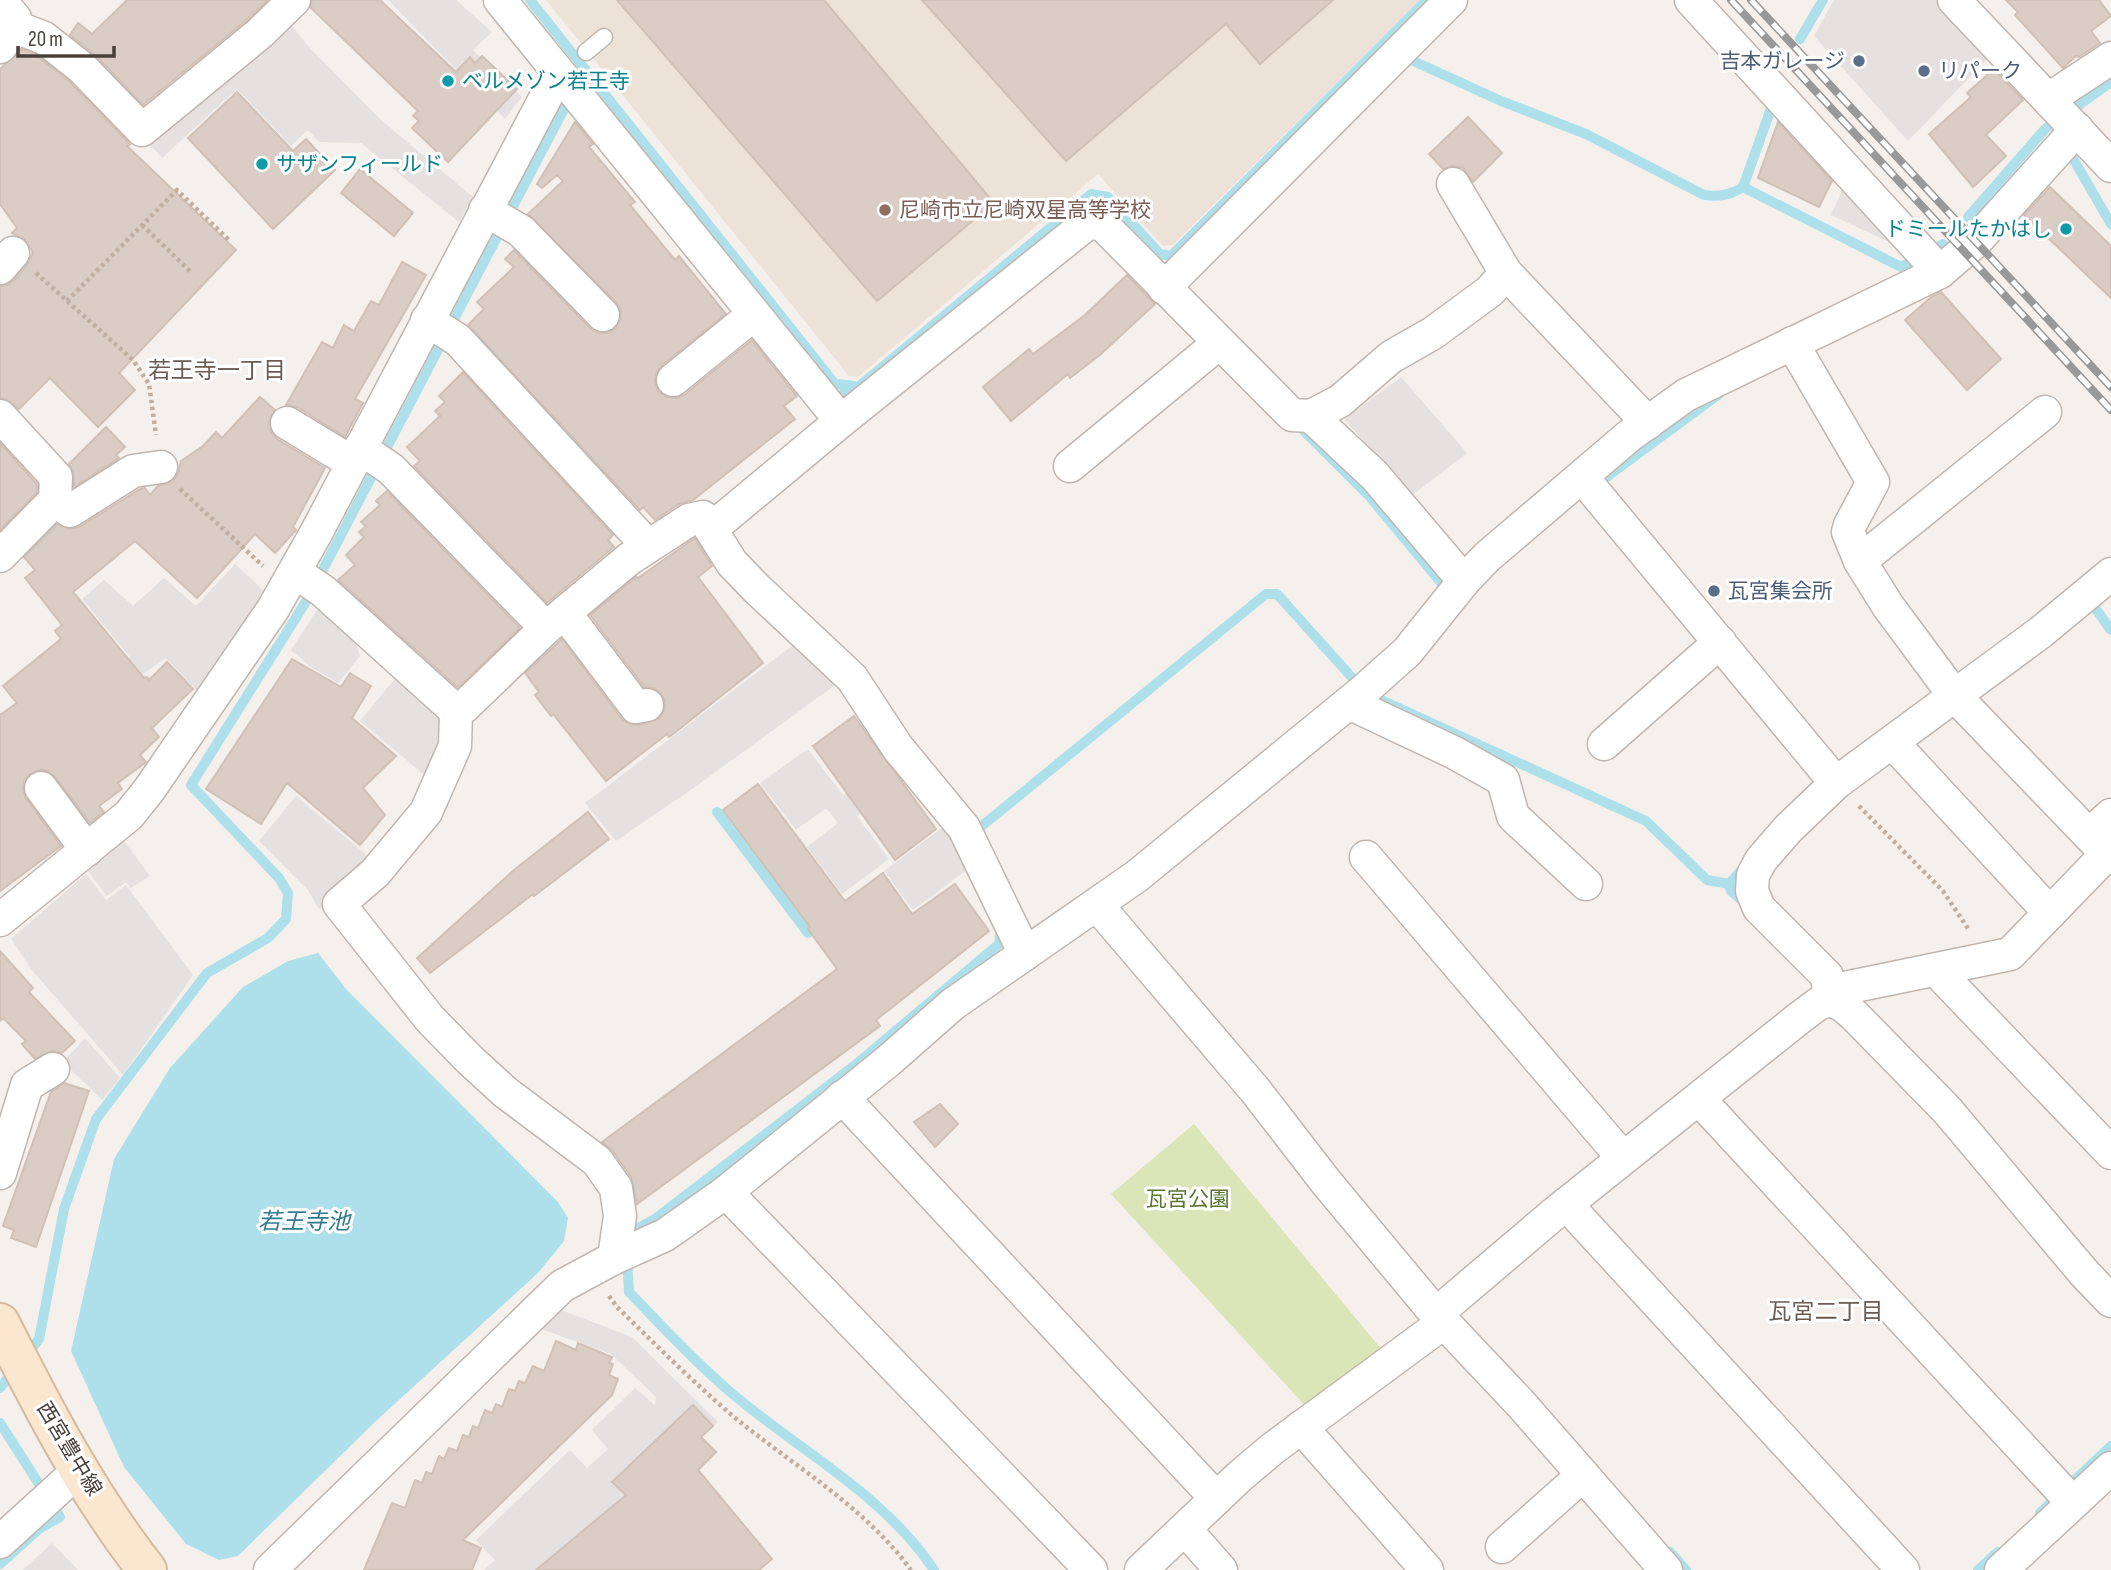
<svg xmlns="http://www.w3.org/2000/svg" width="2111" height="1570" viewBox="0 0 2111 1570" font-family="'Sofia Sans Condensed','Noto Sans JP',sans-serif">
<style>
.education{fill:#ece2d7}
.green{fill:#dbe5b8}
.parking{fill:#e4e1e0}
.water{fill:#aee0ec}
.lines{fill:none;stroke-linecap:round;stroke-linejoin:round}
.stream{stroke:#aee0ec;stroke-width:10}
.building{fill:#d9cdc5;stroke:#d0c0b6;stroke-width:2}
.lane-casing{stroke:#c0b6af;stroke-width:19}
.street-casing{stroke:#c0b6af;stroke-width:35}
.secondary-casing{stroke:#d3bba1;stroke-width:42}
.path{stroke:#c0aea1;stroke-width:4.5;stroke-dasharray:3.5 3.5;stroke-linecap:butt}
.lane{stroke:#fff;stroke-width:16}
.street{stroke:#fff;stroke-width:32}
.secondary{stroke:#fbe7d0;stroke-width:38}
.rail-casing{stroke:#999;stroke-width:8}
.rail{stroke:#fff;stroke-width:5;stroke-dasharray:16;stroke-linecap:butt}
.service-dot{fill:#5c6f8a;stroke:#fff;stroke-width:2.5}
.culture-dot{fill:#0f9aa8;stroke:#fff;stroke-width:2.5}
.education-dot{fill:#8d6e63;stroke:#fff;stroke-width:2.5}
.labels{text-anchor:middle;dominant-baseline:central;stroke-width:6;stroke-linejoin:round;paint-order:stroke}
.service-label{font-size:21px;fill:#4e5e75;stroke:#fff;text-anchor:start}
.culture-label{font-size:21px;fill:#0d838f;stroke:#fff;text-anchor:start}
.education-label{font-size:21px;fill:#785e54;stroke:#fff;text-anchor:start}
.park-label{font-size:21px;fill:#5b7731;stroke:#fff}
.street-label{font-size:21px;fill:#49403a;stroke:#fff}
.neighbourhood-label{font-size:23px;fill:#6b5b52;stroke:#fff}
.water-label{font-size:23px;font-style:italic;fill:#327b8e;stroke:#fff}
</style>
<rect width="100%" height="100%" fill="#f5f0ec"/>
<path class="education" d="M546,0H1420L1173,245L1163,246L1098,174L858,377L849,376Z"/>
<path class="green" d="M1194,1124L1383,1351L1308,1409L1111,1194Z"/>
<g class="parking">
<path d="M388,0H456L492,32L473,50L522,97L505,119Z"/>
<path d="M1834,0H1937L1989,57L1908,141L1814,36Z"/>
<path d="M287,19L307,45L381,120L473,197L459,222L361,143L319,142L308,130L291,146L237,89L162,158L144,138Z"/>
<path d="M1846,182L1908,251L1831,215Z"/>
<path d="M1401,377L1467,453L1411,496L1344,419Z"/>
<path d="M235,564L265,592L197,691L166,658L95,707L85,694L130,657L82,599L104,580L133,606L164,578L196,606Z"/>
<path d="M321,604L352,630L360,656L338,683L311,667L291,650Z"/>
<path d="M797,642L838,683L695,787L616,841L585,803Z"/>
<path d="M398,675L447,716L434,783L360,721Z"/>
<path d="M808,749L843,795L892,758L908,779L857,816L889,859L842,894L807,847L838,823L826,808L796,830L760,783Z"/>
<path d="M296,796L375,862L344,891L319,909L308,890L259,841Z"/>
<path d="M942,828L957,848L968,869L913,910L884,871Z"/>
<path d="M124,841L150,876L131,888L126,882L107,896L88,871Z"/>
<path d="M86,874L106,900L126,885L193,975L123,1075L32,970L11,939Z"/>
<path d="M85,1038L120,1078L102,1100L63,1062Z"/>
<path d="M561,1310L632,1337L718,1422L632,1505L623,1495L615,1503L634,1525L580,1570H484L495,1560L476,1540L570,1450L587,1468L608,1449L592,1430L635,1388L655,1405L656,1397L611,1354L541,1329Z"/>
<path d="M52,1543L78,1570H23Z"/>
</g>
<path class="water" d="M318,953L346,989L558,1202L568,1218L564,1241L538,1273L376,1421L238,1556L219,1560L186,1544L124,1467L71,1351L114,1159L170,1068L243,987L288,961Z"/>
<g class="lines">
<g class="stream">
<path d="M530,0L835,384L847,385"/>
<path d="M1800,39L1823,0"/>
<path d="M1404,55L1409,59L1501,101L1586,134L1704,195C1720,197 1730,195 1743,187L1901,267L1943,244"/>
<path d="M2072,157L2111,224"/>
<path d="M1743,187L1773,103"/>
<path d="M1968,217L2045,129L2111,82"/>
<path d="M838,408L847,385L858,387L1091,194L1108,197L1160,254L1171,256L1427,0"/>
<path d="M1303,425L1304,431L1370,497L1449,592"/>
<path d="M1593,487L1719,394"/>
<path d="M2088,598L2111,630"/>
<path d="M717,812L808,933"/>
<path d="M972,834L1266,594H1277L1356,682L1377,698L1646,821L1707,880L1729,884"/>
<path d="M1745,866L1729,884L1731,891L1746,904"/>
<path d="M625,1237V1235L655,1219L854,1066L999,944L1001,929L999,926"/>
<path d="M627,1259L629,1292C661,1325 693,1360 728,1390C796,1449 883,1493 934,1570"/>
<path d="M26,1356L39,1339L64,1209L96,1119L207,973L268,938L286,919L288,893L279,878L191,785L307,600L585,69"/>
<path d="M0,1388L14,1370"/>
<path d="M0,1423L60,1517L39,1529L0,1564"/>
<path d="M2040,1513L2111,1446"/>
<path d="M1670,1552L1686,1570"/>
<path d="M1978,1570L1998,1552"/>
</g>
</g>
<g class="building">
<path d="M127,0H268L248,19L143,105L95,55L70,35L78,23L92,34Z"/>
<path d="M312,0H380L456,72L470,57L475,63L482,56L517,89L448,162L412,128L419,121L413,116L418,111L310,7Z"/>
<path d="M617,0H824L994,203L877,301Z"/>
<path d="M922,0H1333L1260,64L1226,24L1066,161Z"/>
<path d="M2006,0H2099L2111,16L2091,31L2100,43L2079,57L2076,56L2063,68L2015,15L2018,12Z"/>
<path d="M22,49L35,54L70,82L130,144L127,146L236,250L119,373L135,390L98,427L50,378L19,409L6,399L0,398V286L7,285L14,280L27,265L33,252L25,240L12,233L17,228L0,204V69Z"/>
<path d="M1994,69L2023,100L1986,135L2006,156L1973,187L1929,134L1971,97L1967,93Z"/>
<path d="M237,92L293,151L306,139L335,170L273,229L188,138Z"/>
<path d="M1468,117L1502,153L1473,182L1463,168L1452,166L1443,169L1429,154Z"/>
<path d="M575,122L593,144L589,147L635,202L630,205L675,260L679,256L726,314L661,366L656,374L655,382L658,391L667,397L677,398L684,395L752,340L797,396L784,406L795,419L693,500L679,504L655,520L643,507L640,510L468,325L484,309L477,302L514,267L505,259L514,250L590,328L599,333H608L616,328L620,321L621,311L616,302L528,214L563,181L557,175L542,188L537,184Z"/>
<path d="M1778,122L1832,181L1819,207L1758,178Z"/>
<path d="M360,169L413,213L394,236L341,193Z"/>
<path d="M2050,187L2111,246V298L2024,215Z"/>
<path d="M402,262L426,275L355,399L363,403L345,437L297,407L286,405L322,342L333,348L344,325L354,331L371,301L379,305Z"/>
<path d="M1127,275L1155,304L1101,354L1070,378L1068,374L1011,421L983,387L1029,349L1033,354L1085,315Z"/>
<path d="M1941,292L2001,359L1967,390L1905,320L1931,297Z"/>
<path d="M463,372L613,535L608,540L614,547L547,603L414,466L420,461L407,447L440,416L435,411L445,402L439,396Z"/>
<path d="M260,397L275,410L269,422L271,432L277,439L325,468L293,527L296,530L275,553L255,534L197,598L135,541L73,592L144,678L147,677L149,680L167,662L193,689L152,728L159,737L140,755L146,762L118,783L122,789L99,806L104,812L90,823L55,777L48,771L40,770L30,774L24,781L23,789L26,798L61,846L0,891V715L17,703L3,686L61,639L55,631L62,625L25,578L35,570L24,557L57,524L69,529L79,527L140,489L145,488L150,495L158,486L172,482L178,474L181,461L203,446L216,432L222,438Z"/>
<path d="M106,427L125,447L116,455L119,458L74,487L73,471L69,464Z"/>
<path d="M0,443L37,484V492L0,530Z"/>
<path d="M387,491L520,628L458,688L338,580L355,565L346,555L364,537L359,532L366,526L361,522L380,505L376,501Z"/>
<path d="M695,538L712,566L698,577L763,663L669,737L667,734L606,781L553,714L551,716L535,695L539,692L525,673L562,639L622,719L630,724L639,725L658,719L664,711L665,701L661,694L654,688L644,687L590,615L636,577L638,578Z"/>
<path d="M292,659L341,687L350,673L371,686L352,718L396,756L363,788L385,815L360,845L287,783L261,824L206,789Z"/>
<path d="M854,716L936,829L895,860L813,746Z"/>
<path d="M758,784L845,901L883,873L912,914L955,884L989,931L876,1020L880,1026L637,1204L631,1177L612,1150L602,1142L837,969L808,929L810,927L723,810Z"/>
<path d="M588,812L609,839L534,896L533,894L430,973L417,958L514,870Z"/>
<path d="M0,951L33,988L29,992L75,1041L62,1053L52,1051L35,1059L22,1044L26,1041L3,1018L0,1021Z"/>
<path d="M64,1083L89,1091L36,1247L11,1238L14,1230L3,1226L51,1092Z"/>
<path d="M940,1104L958,1124L935,1147L914,1122Z"/>
<path d="M556,1341L576,1350L578,1343L612,1357L609,1363L613,1364L609,1375L618,1379L612,1395L463,1540L481,1548L472,1570H364L392,1503L405,1508L415,1480L422,1483L426,1472L432,1474L439,1456L444,1459L449,1448L457,1451L463,1435L469,1437L473,1426L478,1428L485,1410L492,1413L496,1404L502,1407L509,1389L515,1391L519,1381L525,1383L533,1366L544,1371Z"/>
<path d="M693,1405L713,1426L701,1437L716,1452L698,1470L772,1559L759,1570H536L626,1495L612,1482Z"/>
</g>
<g class="lines">
<g class="lane-casing">
<path id="lane" d="M586,52L604,37"/>
</g>
<g class="street-casing">
<g id="street">
<path d="M500,0L841,421"/>
<path d="M1691,0L1940,272"/>
<path d="M1954,0L2111,166"/>
<path d="M0,1L15,18L16,27L0,47"/>
<path d="M16,27L44,38L82,68L142,130L260,33L294,0"/>
<path d="M2049,99L2111,58"/>
<path d="M1453,184L1506,273L1648,423"/>
<path d="M485,210L521,231L603,315"/>
<path d="M0,268L13,253"/>
<path d="M1164,288L1451,0"/>
<path d="M427,320L458,340L648,546"/>
<path d="M1792,343L1873,482L1850,525L1848,532L1860,561L1888,606L1954,695L2111,858"/>
<path d="M673,380L753,315"/>
<path d="M0,416L56,477L55,500L0,556"/>
<path d="M1311,416L1375,476L1464,581"/>
<path d="M287,423L353,463"/>
<path d="M360,448L391,469L546,628"/>
<path d="M1070,466L1219,343"/>
<path d="M1582,477L1836,783"/>
<path d="M55,500L70,511L133,471L161,467"/>
<path d="M711,529L841,421L1089,222L1103,225L1292,415L1311,416L1340,401L1391,357L1433,333L1490,291L1506,273"/>
<path d="M1860,561L2045,412"/>
<path d="M295,572L323,591L456,711L464,707L546,628L629,559L689,520L703,517L732,563L757,589L852,678L898,748L964,828L1025,954"/>
<path d="M565,613L636,707L647,705"/>
<path d="M1349,703L1455,753L1503,780L1513,816L1586,884"/>
<path d="M456,711L455,746L426,812L375,873L339,904L430,1019L470,1060L505,1092L597,1161L616,1188L620,1216L614,1258"/>
<path d="M1893,743L2050,913"/>
<path d="M1604,744L1720,642"/>
<path d="M41,788L87,850"/>
<path d="M2089,835L2111,815"/>
<path d="M1366,857L1623,1158"/>
<path d="M1097,905L1255,1090L1326,1182L1436,1314L1521,1404L1666,1570"/>
<path d="M0,920L129,815L149,790L273,609L315,535L558,74"/>
<path d="M1936,970L2111,1153"/>
<path d="M1830,1000L1827,976L1759,908L1752,891L1753,875L1761,860L1788,829L1836,783L2041,632L2111,574"/>
<path d="M1830,1000L1840,989L2010,954L2107,854"/>
<path d="M842,1097L1216,1498"/>
<path d="M1699,1099L2073,1503"/>
<path d="M0,1173L27,1085L53,1069"/>
<path d="M726,1192L1091,1570"/>
<path d="M1566,1204L1903,1570"/>
<path d="M1436,1314L1555,1213L1798,1019L1818,1004L1830,1000L1842,1005L1854,1015L1947,1110L2085,1274L2111,1301"/>
<path d="M1301,1427L1427,1570"/>
<path d="M1185,1529L1221,1570"/>
<path d="M0,1542L79,1470"/>
<path d="M1502,1547L1583,1475"/>
<path d="M270,1570L562,1286L614,1258L665,1235L726,1192L887,1062L953,1004L1137,876L1362,692L1407,652L1464,581L1487,557L1629,436L1686,395L1940,272L1976,241L2077,129"/>
<path d="M1141,1570L1239,1477L1272,1449L1443,1323"/>
<path d="M2001,1570L2111,1468"/>
</g>
</g>
<g class="secondary-casing">
<path id="secondary" d="M0,1323C43,1408 88,1495 147,1570"/>
</g>
<g class="path">
<path d="M142,225L192,273"/>
<path d="M36,273L133,360L149,384L156,435"/>
<path d="M67,301L177,190L229,240"/>
<path d="M180,489L263,566"/>
<path d="M1859,806L1943,891L1969,930"/>
<path d="M609,1296L617,1307C655,1344 693,1382 734,1417C795,1467 864,1506 911,1570"/>
</g>
<use href="#lane" class="lane"/>
<use href="#street" class="street"/>
<use href="#secondary" class="secondary"/>
<g class="rail-casing">
<g id="rail">
<path d="M1731,0L2111,410"/>
<path d="M1751,0L2111,387"/>
</g>
</g>
<use href="#rail" class="rail"/>
</g>
<g class="service-dot">
<circle cx="1859" cy="61" r="7"/>
<circle cx="1924" cy="71" r="7"/>
<circle cx="1714" cy="591" r="7"/>
</g>
<g class="culture-dot">
<circle cx="448" cy="81" r="7"/>
<circle cx="262" cy="164" r="7"/>
<circle cx="2066" cy="229" r="7"/>
</g>
<circle class="education-dot" cx="885" cy="210" r="7"/>
<g class="labels">
<g class="service-label">
<text x="1845" y="61" text-anchor="end">吉本ガレージ</text>
<text x="1938" y="71">リパーク</text>
<text x="1728" y="591">瓦宮集会所</text>
</g>
<g class="culture-label">
<text x="462" y="81">ベルメゾン若王寺</text>
<text x="276" y="164">サザンフィールド</text>
<text x="2052" y="229" text-anchor="end">ドミールたかはし</text>
</g>
<g class="education-label">
<text x="899" y="210">尼崎市立尼崎双星高等学校</text>
</g>
<g class="park-label">
<text x="1188" y="1199">瓦宮公園</text>
</g>
<g class="street-label">
<text transform="translate(69 1449) rotate(59)">西宮豊中線</text>
</g>
<g class="neighbourhood-label">
<text x="217" y="371">若王寺一丁目</text>
<text x="1826" y="1312">瓦宮二丁目</text>
</g>
<g class="water-label">
<text x="304" y="1222">若王寺池</text>
</g>
</g>
<path d="M18 46v10h96v-10" fill="none" stroke="#49403a" stroke-width="3.5"/>
<text x="28" y="46" font-size="21" fill="#49403a" stroke="#ffffff" stroke-width="5" paint-order="stroke">20 m</text>
</svg>
